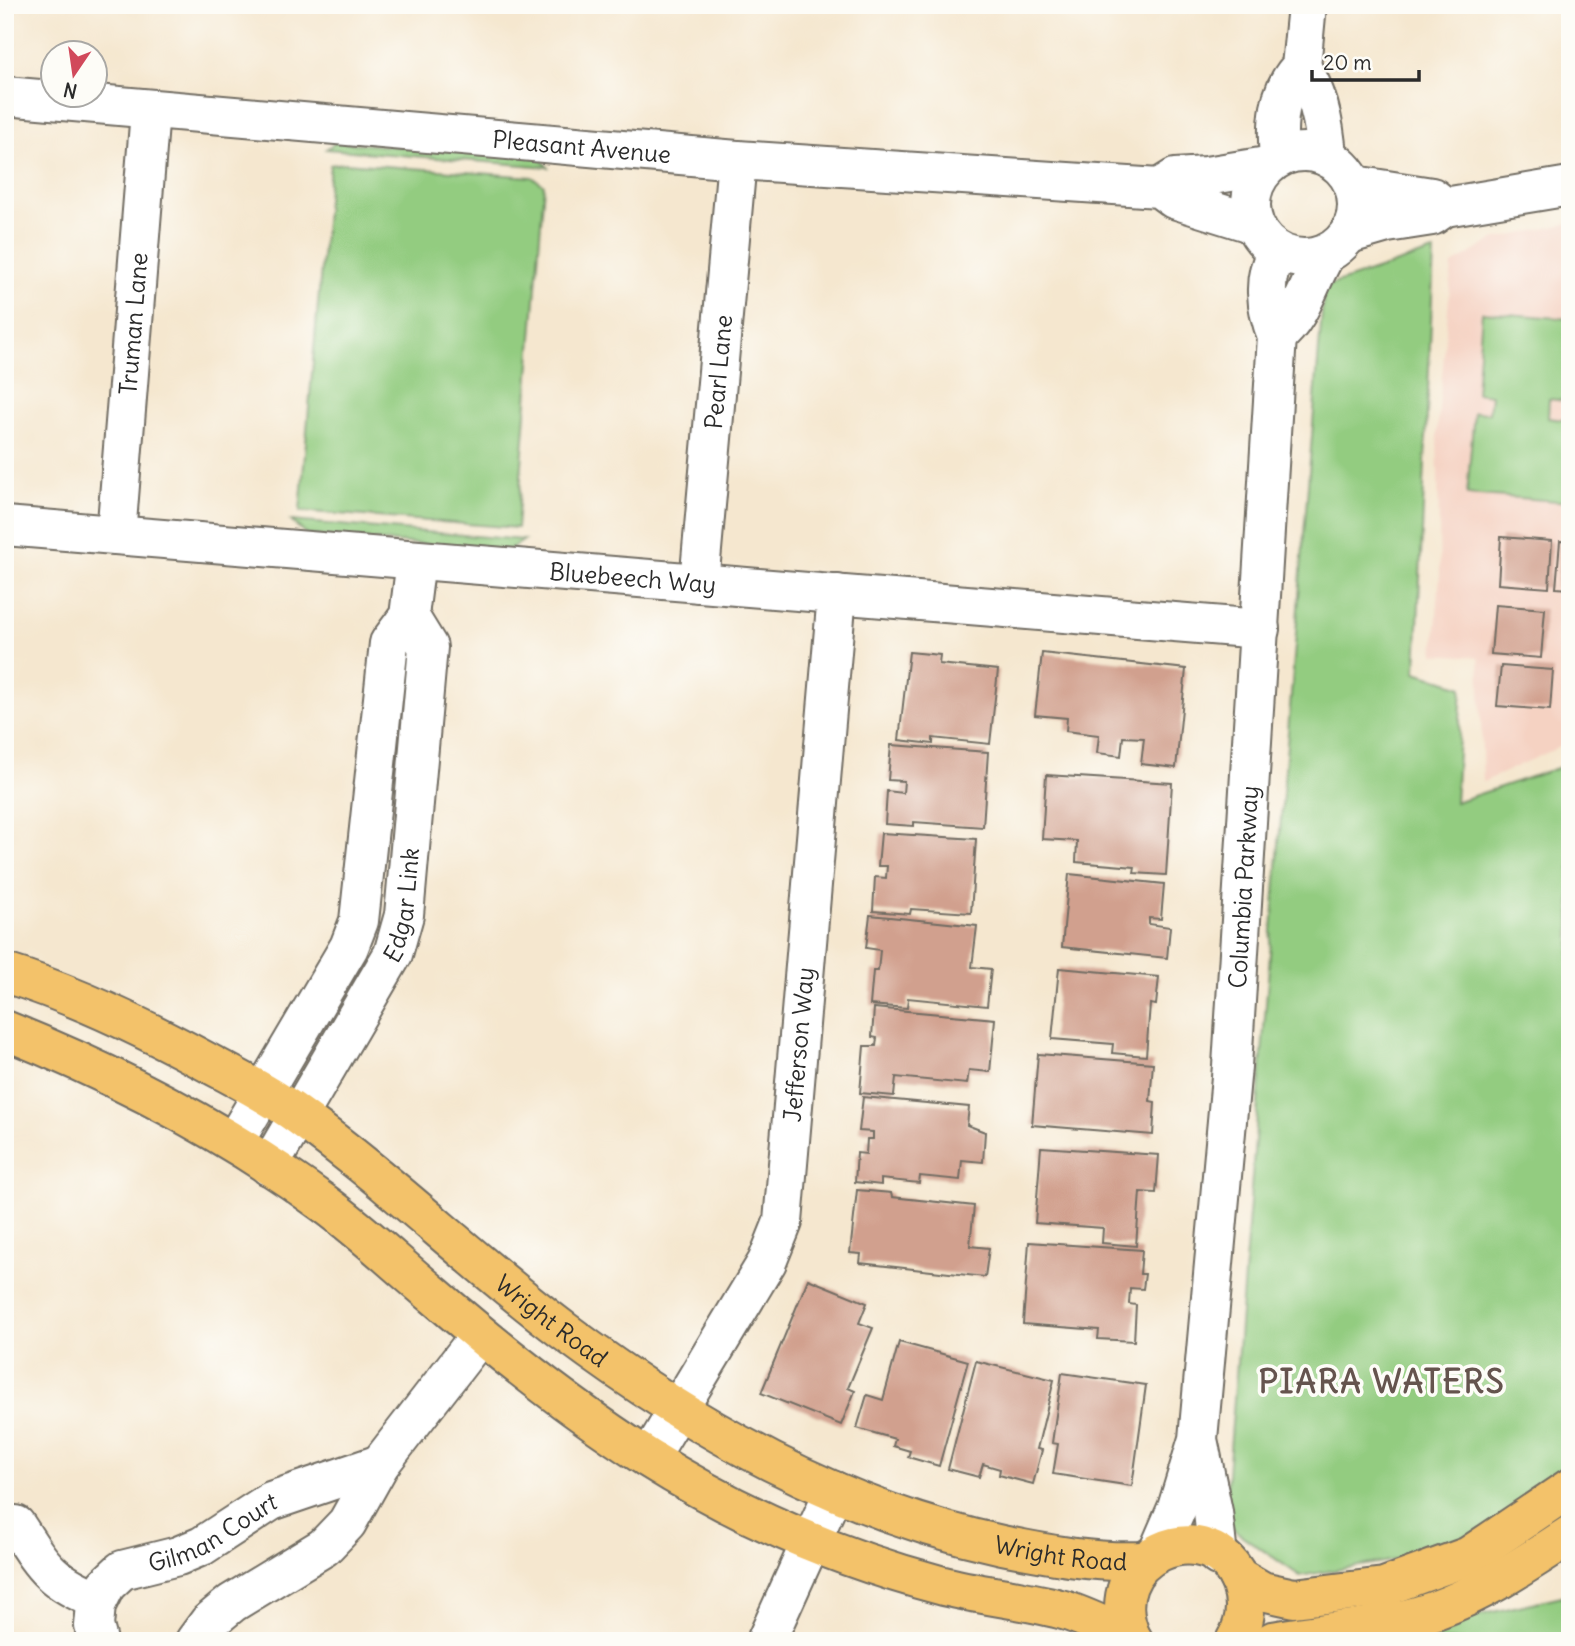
<svg xmlns="http://www.w3.org/2000/svg" width="1575" height="1646" viewBox="0 0 1575 1646" font-family="Delius,sans-serif">
<style>
.built{fill:#f5d2c2}
.green{fill:#93cc80;stroke:#5f7c56;stroke-width:2;fill-rule:evenodd}
.building{fill:#d1a08e}
.lines{fill:none;stroke-linecap:round;stroke-linejoin:round}
.minor-casing{stroke:#726d64;stroke-width:42}
.major-casing{stroke:#726d64;stroke-width:42}
.minor{stroke:#fff;stroke-width:38}
.major{stroke:#f3c26a;stroke-width:38}
.labels{text-anchor:middle;dominant-baseline:central;stroke-width:7;stroke-linejoin:round;paint-order:stroke}
.street-label{font-size:24px;fill:#2b2b2b;stroke:#fdfcf7}
.district-label{font-size:32px;font-weight:bold;letter-spacing:2px;fill:#65544e;stroke:#fdfcf7}
</style>
<rect width="100%" height="100%" fill="#fdfcf7"/>
<filter id="ink" filterUnits="userSpaceOnUse"><feTurbulence type="fractalNoise" baseFrequency=".0143" numOctaves="2"/><feDisplacementMap in="SourceGraphic" scale="14" xChannelSelector="R" yChannelSelector="G"/><feConvolveMatrix kernelMatrix="1 2 1 2 8 2 1 2 1" color-interpolation-filters="sRGB"/></filter>
<filter id="wash" filterUnits="userSpaceOnUse"><feTurbulence type="fractalNoise" baseFrequency=".00686" numOctaves="4" result="noise"/><feDisplacementMap in="SourceGraphic" scale="28" xChannelSelector="R" yChannelSelector="G"/><feGaussianBlur stdDeviation="1.57" result="paint"/><feColorMatrix in="noise" values="0 0 0 0 0 0 0 0 0 0 0 0 0 0 0 0 0 1.4 0 .05"/><feComposite in="paint" operator="in"/></filter>
<g filter="url(#wash)">
<rect width="100%" height="100%" fill="#f5e7cf"/>
<path class="built" d="M1570,223V742L1483,782L1479,657L1434,654L1440,574L1437,432L1452,265L1493,240Z"/>
<g class="green">
<path d="M336,142L539,157L548,167L326,149Z"/>
<path d="M345,163L532,177L544,185L517,528L300,511L330,165Z"/>
<path d="M1434,251L1416,672L1462,687L1455,802L1570,764V1479L1450,1551L1300,1576L1224,1523L1324,287Z"/>
<path d="M1482,312L1570,319V502L1467,494L1474,412L1489,413L1491,395L1476,393ZM1549,399L1565,401L1564,420L1548,418Z"/>
<path d="M291,521L524,540L508,551L307,535Z"/>
<path d="M1570,1591V1641H1366L1562,1596Z"/>
</g>
<g id="blocks">
<g class="building">
<path d="M1501,537L1552,541L1549,588L1498,584Z"/>
<path d="M1560,541L1570,542V589L1556,588Z"/>
<path d="M1495,605L1545,609L1541,658L1491,654Z"/>
<path d="M1566,614H1570V645L1563,644Z"/>
<path d="M909,652L940,655L939,664L998,670L990,744L933,738V744L899,740Z"/>
<path d="M1042,653L1186,669L1176,768L1141,764L1144,738L1123,737L1121,756L1097,753L1099,735L1066,731L1067,718L1035,715Z"/>
<path d="M1501,666L1553,670L1550,710L1497,706Z"/>
<path d="M891,745L988,752L983,827L914,822V826L885,824L887,791L903,793L904,781L888,780Z"/>
<path d="M1046,775L1172,783L1166,875L1134,873L1135,867L1076,862L1077,841L1042,839Z"/>
<path d="M881,833L976,839L971,913L911,909L910,914L873,911L875,877L886,878L887,866H878Z"/>
<path d="M1069,874L1164,884L1161,919L1149,918V924L1170,927L1167,958L1062,947Z"/>
<path d="M870,915L977,926L972,967L991,969L987,1006L908,998L907,1008L870,1005L873,971H878L880,950L866,948Z"/>
<path d="M1059,968L1159,977L1156,1005L1150,1004L1146,1056L1112,1053L1113,1044L1052,1039Z"/>
<path d="M874,1008L995,1019L990,1072L969,1070L967,1084L896,1077L894,1096L860,1093L864,1046H876L877,1038L872,1037Z"/>
<path d="M1038,1054L1153,1063L1150,1101L1155,1102L1153,1135L1032,1125Z"/>
<path d="M863,1097L969,1107L967,1125L985,1132L983,1162L962,1160L960,1180L920,1176L919,1183L881,1179V1185L855,1182L857,1153L866,1154L867,1139H873V1132L859,1131Z"/>
<path d="M1041,1147L1159,1155L1156,1193L1140,1192L1136,1246L1102,1243L1103,1228L1035,1223Z"/>
<path d="M857,1190L891,1193L892,1197L974,1206L970,1246L989,1248L985,1277L860,1263L861,1254L850,1253Z"/>
<path d="M1029,1242L1142,1250L1140,1274H1145L1143,1289L1130,1288L1129,1304L1136,1305L1134,1341L1098,1339L1099,1330L1023,1324Z"/>
<path d="M808,1279L867,1303L859,1323L873,1328L848,1388L855,1391L841,1425L761,1393Z"/>
<path d="M899,1342L968,1361L939,1466L908,1457L910,1451L893,1446L895,1439L857,1428L867,1395L883,1400Z"/>
<path d="M976,1361L1054,1380L1037,1449L1042,1450L1033,1484L999,1475L1000,1469L983,1464L979,1477L948,1469Z"/>
<path d="M1062,1373L1146,1385L1132,1486L1053,1474L1058,1444L1052,1443Z"/>
</g>
</g>
</g>
<g filter="url(#ink)">
<use href="#blocks" fill-opacity="0" stroke="#726d64" stroke-width="2"/>
<g class="lines">
<g class="minor-casing">
<g id="minor">
<path d="M1301,67C1319,94 1325,125 1327,157"/>
<path id="s1" d="M5,96L737,160L1159,188L1174,199L1254,224"/>
<circle cx="1304" cy="205" r="53"/>
<path d="M1279,157C1276,126 1277,90 1301,67L1307,5"/>
<path d="M1354,185L1432,197L1445,207"/>
<path d="M1159,188L1175,178L1206,176L1267,166"/>
<path d="M1349,234L1387,223L1432,216L1445,207L1570,186"/>
<path d="M1277,336C1302,317 1309,281 1326,254"/>
<path id="s2" d="M5,526L1260,629"/>
<path id="s3" d="M116,535L150,111"/>
<path id="s4" d="M699,583L737,160"/>
<path d="M234,1142L349,947L359,921L389,643L409,616L416,560"/>
<path id="s5" d="M269,1166L393,954L404,915L428,647L409,616"/>
<path d="M1199,1444L1213,1512L1218,1556"/>
<path id="s6" d="M649,1458L767,1262L783,1222L837,594"/>
<path d="M16,1525C43,1567 50,1581 98,1600"/>
<path id="s7" d="M1158,1552L1177,1508L1198,1439L1232,1066L1277,336C1266,310 1261,275 1278,252"/>
<path id="s8" d="M98,1641L94,1626L96,1605L106,1585L122,1570L178,1556L202,1546L271,1501L380,1464"/>
<path d="M195,1641L209,1622L232,1603L324,1547L347,1523L380,1464L480,1335"/>
<path d="M766,1641L834,1491"/>
</g>
</g>
<g class="major-casing">
<g id="major">
<path id="s9" d="M5,973C74,994 140,1026 203,1060C236,1078 269,1094 299,1116C391,1182 473,1263 564,1331C695,1429 840,1510 1002,1545C1052,1555 1092,1563 1144,1561"/>
<path d="M5,1030C119,1076 226,1131 325,1204C363,1232 399,1266 435,1296C502,1354 573,1410 648,1458C737,1514 838,1558 940,1585C981,1596 1026,1599 1067,1611C1090,1619 1111,1629 1133,1640"/>
<path d="M1238,1577L1262,1591L1294,1598L1384,1587L1469,1556L1570,1488"/>
<path d="M1133,1641C1091,1556 1212,1507 1241,1584C1248,1604 1246,1623 1235,1641"/>
<path d="M1273,1641C1326,1631 1381,1629 1433,1611C1483,1593 1526,1564 1570,1535"/>
</g>
</g>
<use href="#minor" class="minor"/>
<use href="#major" class="major"/>
</g>
</g>
<g class="labels">
<g class="street-label">
<text stroke="none"><textPath href="#s1" startOffset="579">Pleasant Avenue</textPath></text>
<text stroke="none"><textPath href="#s3" startOffset="212">Truman Lane</textPath></text>
<text stroke="none"><textPath href="#s4" startOffset="212">Pearl Lane</textPath></text>
<text stroke="none"><textPath href="#s2" startOffset="630">Bluebeech Way</textPath></text>
<text stroke="none"><textPath href="#s7" startOffset="674">Columbia Parkway</textPath></text>
<text stroke="none"><textPath href="#s5" startOffset="296">Edgar Link</textPath></text>
<text stroke="none"><textPath href="#s6" startOffset="450">Jefferson Way</textPath></text>
<text stroke="none"><textPath href="#s9" startOffset="653">Wright Road</textPath></text>
<text stroke="none"><textPath href="#s8" startOffset="180">Gilman Court</textPath></text>
<text stroke="none"><textPath href="#s9" startOffset="1220">Wright Road</textPath></text>
</g>
<g class="district-label">
<text x="1382" y="1381">PIARA WATERS</text>
</g>
</g>
<rect width="1575" height="1646" fill="none" stroke="#fdfcf7" stroke-width="28"/>
<g transform="translate(74 74) rotate(193)"><circle r="33" fill="#fdfcf7" stroke="#a9a8a5" stroke-width="2"/>
<path d="M0-5L12 26L0 18L-12 26Z" fill="#d1495b"/>
<text y="-10" font-size="19" font-weight="bold" text-anchor="middle" fill="#2b2b2b">N</text>
</g>
<path d="M1312 70v10h107v-10" fill="none" stroke="#2b2b2b" stroke-width="3.5"/>
<text x="1323" y="70" font-size="21" fill="#2b2b2b" stroke="#fdfcf7" stroke-width="5" paint-order="stroke">20 m</text>
</svg>
